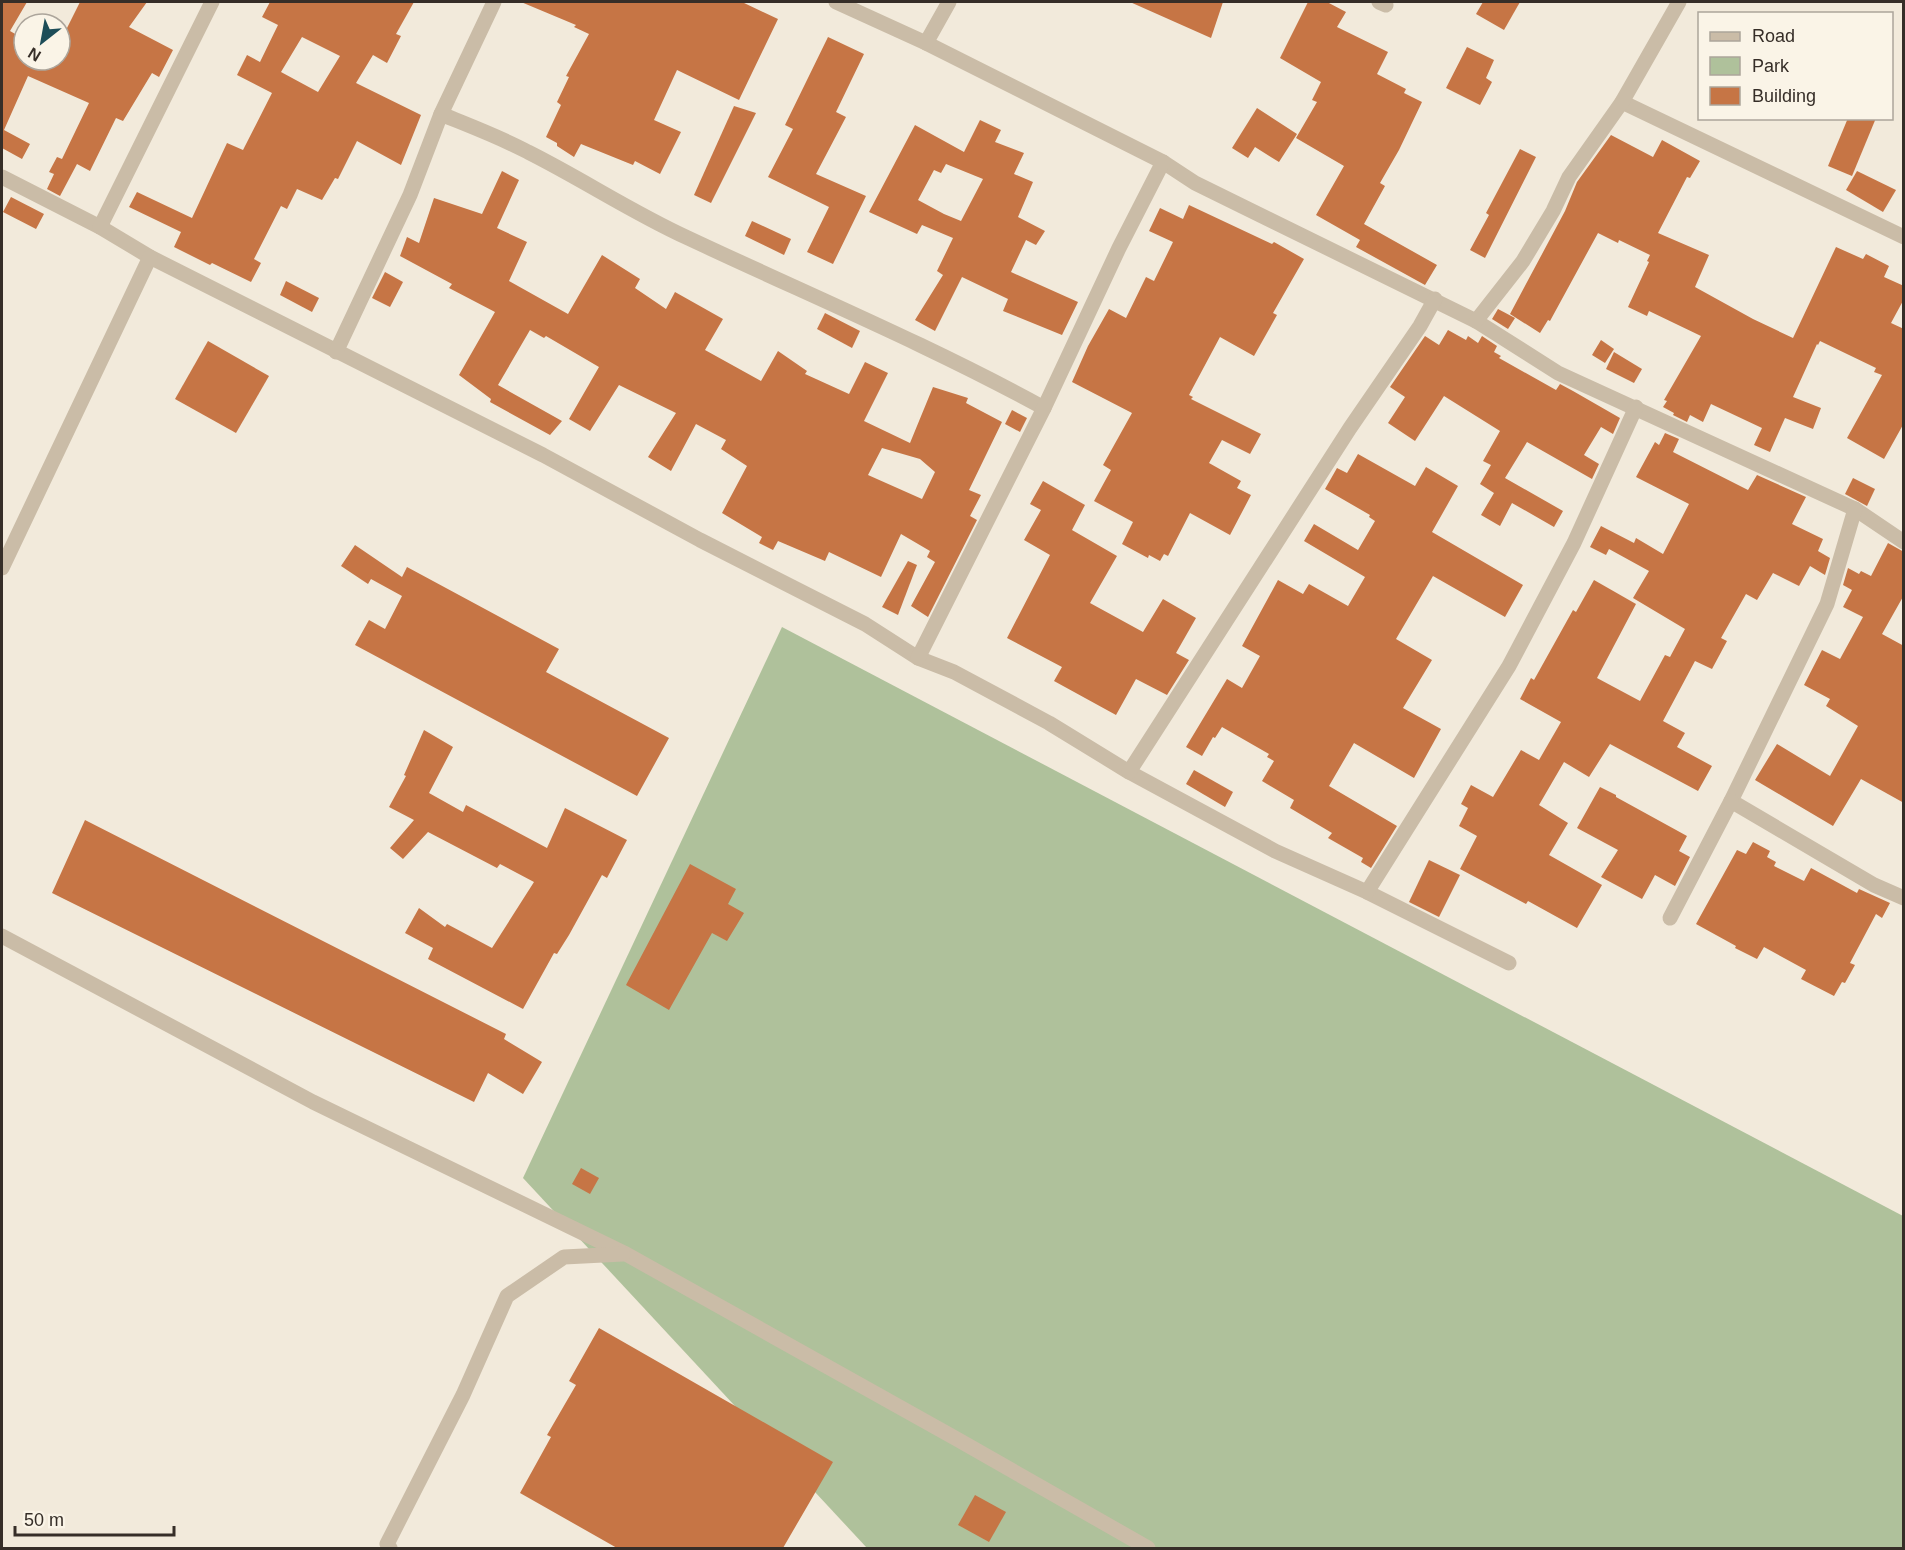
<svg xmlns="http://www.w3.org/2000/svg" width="1905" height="1550" viewBox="0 0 1905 1550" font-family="Arial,sans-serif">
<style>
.green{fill:#afc19b}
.building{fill:#c67545;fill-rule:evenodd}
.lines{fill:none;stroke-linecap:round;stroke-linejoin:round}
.minor{stroke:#cabca7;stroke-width:15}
</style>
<rect width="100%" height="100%" fill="#f2eadb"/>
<path class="green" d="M782,627L1903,1216V1548H867L523,1178Z"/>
<g class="building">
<path d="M2,2H27L10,31L24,39V60H60V42L80,2H147L129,27L173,50L159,77L152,73L123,121L116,118L90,171L77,164L60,196L47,189L54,174L49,172L57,157L62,159L89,103L28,76L4,130L30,144L22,159L2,148Z"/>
<path d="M270,2H414L396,34L401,36L387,63L373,55L356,83L421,115L401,165L357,141L338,179L335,178L322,200L297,189L287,209L281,206L254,259L261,263L251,282L212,263L210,265L174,247L181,232L129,207L137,192L192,218L227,143L243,150L272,93L237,75L247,55L260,62L278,25L262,17ZM302,37L340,56L318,92L281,72Z"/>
<path d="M521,2H742L778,19L739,100L677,70L654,120L681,132L660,174L635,161L633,165L581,144L574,157L557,146V143L546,137L561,105L557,102L569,77L566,76L589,34L574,27L576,25Z"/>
<path d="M1130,2H1223L1211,38Z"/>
<path d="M1308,2H1327L1346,12L1337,27L1388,52L1377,74L1406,89L1404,93L1422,102L1399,150L1380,183L1385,186L1364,224L1437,265L1425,285L1356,247L1360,240L1316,215L1344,166L1296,138L1317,102L1312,100L1321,82L1280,58Z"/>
<path d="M1483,2H1520L1504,30L1476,14Z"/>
<path d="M828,37L864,54L836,112L846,117L816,174L866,196L833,264L807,252L829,207L768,177L793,129L785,125Z"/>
<path d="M1467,47L1494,60L1486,78L1492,82L1480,105L1446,88Z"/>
<path d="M734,106L756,113L711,203L694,195Z"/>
<path d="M1257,108L1297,134L1279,162L1255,147L1248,158L1232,148Z"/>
<path d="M1848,118H1876L1852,176L1828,166Z"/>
<path d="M980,120L1001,130L995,142L1024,153L1014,174L1033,182L1018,217L1045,231L1036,245L1026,240L1011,272L1078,302L1062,335L1003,311L1008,299L962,277L935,331L915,320L943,275L937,271L953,238L922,225L917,234L869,212L915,125L964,152ZM946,164L983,179L961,221L944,214L918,200L934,170L941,173Z"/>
<path d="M1611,135L1653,157L1662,140L1700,161L1690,178L1687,177L1658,233L1709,255L1695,287L1753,319L1793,338L1836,247L1863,259L1866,254L1889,266L1884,277L1904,286V299L1891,323L1904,329V423L1884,459L1847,438L1882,375L1874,372L1876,368L1820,341L1818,345L1817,344L1793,397L1821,408L1813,429L1785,418L1770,452L1754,445L1762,428L1711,404L1703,422L1690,415L1687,422L1673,415L1674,413L1663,407L1667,401L1664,400L1701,336L1649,311L1647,316L1628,307L1649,262L1647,261L1650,255L1619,240L1618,243L1598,233L1550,321L1548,320L1540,333L1510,314L1565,211L1577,182Z"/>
<path d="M1520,149L1536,157L1485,258L1470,250L1489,215L1486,213Z"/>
<path d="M502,171L519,180L497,228L527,242L509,281L568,314L602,255L640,279L635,288L666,309L675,292L723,319L705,350L761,381L778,351L807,371L805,374L849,394L865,362L888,373L864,421L910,443L933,387L968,398L966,403L1002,422L969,490L981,495L970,516L977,520L928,617L911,606L935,562L927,557L930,551L901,534L881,577L829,552L825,561L778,541L773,550L759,543L762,537L722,513L747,466L721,449L726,440L696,424L671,471L648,457L676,413L619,385L590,431L569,419L599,367L546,336L544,338L530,330L498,385L562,421L550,435L490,402L491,399L459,375L495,312L449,288L452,284L400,256L407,237L419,243L434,198L482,214ZM882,448L920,459L935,472L922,499L868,475Z"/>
<path d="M1857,171L1896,190L1883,212L1846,190Z"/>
<path d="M11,197L44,214L36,229L3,212Z"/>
<path d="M1189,205L1272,244L1274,242L1304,259L1273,313L1277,315L1254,356L1220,337L1189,395L1193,397L1191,399L1261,434L1250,454L1222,440L1209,463L1241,481L1237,488L1251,495L1230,535L1190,513L1168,556L1164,554L1160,561L1149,555L1148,558L1122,544L1133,522L1094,501L1111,470L1103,465L1132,413L1072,382L1088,346L1109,309L1126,318L1146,277L1154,281L1173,242L1149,231L1160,208L1183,219Z"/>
<path d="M752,221L791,239L784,255L745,236Z"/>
<path d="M385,272L403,282L390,307L372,298Z"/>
<path d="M286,281L319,298L312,312L280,295Z"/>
<path d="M1498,309L1515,318L1508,329L1492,319Z"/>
<path d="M825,313L860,331L852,348L817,329Z"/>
<path d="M1448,330L1466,340L1468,336L1478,343L1482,336L1497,346L1494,352L1501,356L1499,358L1556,390L1560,384L1573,391L1620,418L1613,434L1601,427L1584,455L1599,464L1592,479L1527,442L1505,478L1563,511L1554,527L1512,503L1500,526L1481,515L1494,493L1480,484L1491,465L1483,461L1500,431L1444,396L1415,441L1388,423L1405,397L1390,387L1425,336L1439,345Z"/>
<path d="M1601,340L1614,349L1605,363L1592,355Z"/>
<path d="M208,341L269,376L236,433L175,399Z"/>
<path d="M1614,352L1642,369L1634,383L1606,369Z"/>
<path d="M1012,410L1027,418L1020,432L1005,424Z"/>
<path d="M1665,433L1679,439L1673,452L1748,490L1757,475L1806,497L1792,524L1823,539L1818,551L1830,558L1825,575L1810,566L1799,586L1773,573L1757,600L1746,594L1721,638L1727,641L1712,669L1695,661L1663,721L1685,733L1677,747L1712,766L1698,791L1610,744L1589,777L1564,762L1539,805L1568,823L1549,855L1602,885L1577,928L1528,901L1526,904L1460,869L1477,836L1459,826L1468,808L1461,804L1471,785L1493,797L1521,750L1539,760L1561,722L1520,699L1531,678L1534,680L1573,610L1576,612L1594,580L1636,604L1597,678L1640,701L1665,655L1670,657L1685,629L1633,598L1649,571L1609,549L1606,555L1590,547L1601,526L1634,543L1636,538L1663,554L1689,504L1636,477L1655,442L1659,445Z"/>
<path d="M1358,454L1415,486L1426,467L1458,486L1432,532L1523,585L1505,617L1433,576L1396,639L1432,660L1403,708L1441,729L1414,778L1354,743L1329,786L1397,826L1371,868L1361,862L1363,858L1328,838L1332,833L1290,808L1294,800L1262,781L1274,761L1267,757L1269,754L1222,727L1215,738L1213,737L1202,756L1186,747L1227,679L1242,688L1260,656L1242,646L1278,580L1303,594L1309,584L1348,606L1365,577L1304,541L1314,524L1358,550L1375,521L1369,517L1370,515L1325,489L1337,468L1347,473Z"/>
<path d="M1853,478L1875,489L1867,506L1845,494Z"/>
<path d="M1043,481L1085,505L1072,530L1117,556L1090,603L1143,632L1163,599L1196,618L1176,653L1189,660L1167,695L1136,679L1116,715L1054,681L1062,667L1007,638L1050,555L1024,540L1041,510L1030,504Z"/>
<path d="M1888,543L1904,552V595L1882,634L1904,646V803L1861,779L1833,826L1755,780L1777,744L1830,776L1858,726L1826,706L1830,699L1804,685L1822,650L1840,659L1863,617L1843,607L1852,590L1843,585L1848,568L1859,574L1861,571L1871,576Z"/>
<path d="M355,545L402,577L407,567L559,649L546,672L669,738L637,796L355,645L369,620L385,629L402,596L371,579L368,584L341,566Z"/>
<path d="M908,561L917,565L898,615L882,607Z"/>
<path d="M424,730L453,747L429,793L463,812L466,805L547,848L565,808L627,840L607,878L602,875L569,935L557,954L554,953L523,1009L428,959L433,948L405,933L419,908L445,927L447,924L492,948L534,882L500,864L497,868L428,832L403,859L390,848L414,820L389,807L406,776L404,775Z"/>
<path d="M1194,770L1233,792L1225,807L1186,784Z"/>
<path d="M1600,787L1616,795V797L1687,836L1679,851L1690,857L1675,886L1655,875L1642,899L1601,877L1618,850L1577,828Z"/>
<path d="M85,820L506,1034L504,1039L542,1062L523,1094L488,1073L474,1102L52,893Z"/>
<path d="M1753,842L1770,851L1767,857L1776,862L1774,866L1804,881L1811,868L1857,893L1859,889L1890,903L1882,918L1876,914L1850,963L1855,965L1845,983L1842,982L1834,996L1801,979L1806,970L1764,947L1757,959L1735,948L1736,946L1696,924L1737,850L1746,854Z"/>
<path d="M1429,860L1460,875L1439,917L1409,902Z"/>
<path d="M690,864L736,889L728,904L744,913L727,941L712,933L669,1010L626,985Z"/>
<path d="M581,1168L599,1178L590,1194L572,1184Z"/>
<path d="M599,1328L833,1462L783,1548H617L520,1493L551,1437L547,1435L576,1385L569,1381Z"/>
<path d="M975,1495L1006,1512L989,1542L958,1525Z"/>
</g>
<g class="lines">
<g class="minor">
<path d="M836,2L926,43L1163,162L1195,183L1476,321L1558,373L1855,509L1904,542"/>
<path d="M1379,2L1386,5"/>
<path d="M926,43L949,2"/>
<path d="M1622,102L1904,237"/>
<path d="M441,114C470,126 500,137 528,152C582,179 633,213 688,238C807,294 929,345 1044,408"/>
<path d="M2,177L100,227L150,257L543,455L700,540L865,624L918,658L954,672L1049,723L1129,772L1275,851L1367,892L1509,963"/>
<path d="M100,227L212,2"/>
<path d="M1476,321L1523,261L1553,211L1569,177L1622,102L1679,2"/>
<path d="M336,352L410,195L441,114L494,2"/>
<path d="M1855,509L1827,604L1731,801L1874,885L1904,898"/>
<path d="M2,568L150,257"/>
<path d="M918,658L1044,408L1119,248L1163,162"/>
<path d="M1129,772L1350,428L1420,326L1435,299"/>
<path d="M1367,892L1509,666L1574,543L1636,407"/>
<path d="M1670,918L1731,801"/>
<path d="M2,936L313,1102L626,1254L955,1438L1148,1548"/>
<path d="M390,1548L387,1544L463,1395L507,1296L564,1257L623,1254"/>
</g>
</g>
<rect width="1905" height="1550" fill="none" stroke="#362e28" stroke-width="6"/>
<rect x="1698" y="12" width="195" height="108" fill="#faf4e7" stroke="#aca59b" stroke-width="1.5"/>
<rect x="1710" y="32" width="30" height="9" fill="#cabca7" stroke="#aca59b" stroke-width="1.5"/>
<text x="1752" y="42" font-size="18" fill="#362e28">Road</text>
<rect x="1710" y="57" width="30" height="18" fill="#afc19b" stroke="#aca59b" stroke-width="1.5"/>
<text x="1752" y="72" font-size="18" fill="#362e28">Park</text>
<rect x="1710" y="87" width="30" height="18" fill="#c67545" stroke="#aca59b" stroke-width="1.5"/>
<text x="1752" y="102" font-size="18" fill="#362e28">Building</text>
<g transform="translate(42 42) rotate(211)"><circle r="28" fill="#faf4e7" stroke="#aca59b" stroke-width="1.5"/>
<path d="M0-4.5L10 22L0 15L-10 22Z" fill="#1d4d58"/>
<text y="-9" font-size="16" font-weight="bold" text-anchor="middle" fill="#362e28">N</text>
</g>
<path d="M15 1526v9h159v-9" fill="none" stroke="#362e28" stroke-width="3"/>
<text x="24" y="1526" font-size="18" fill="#362e28" stroke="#faf4e7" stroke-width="4.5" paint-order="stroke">50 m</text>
</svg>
